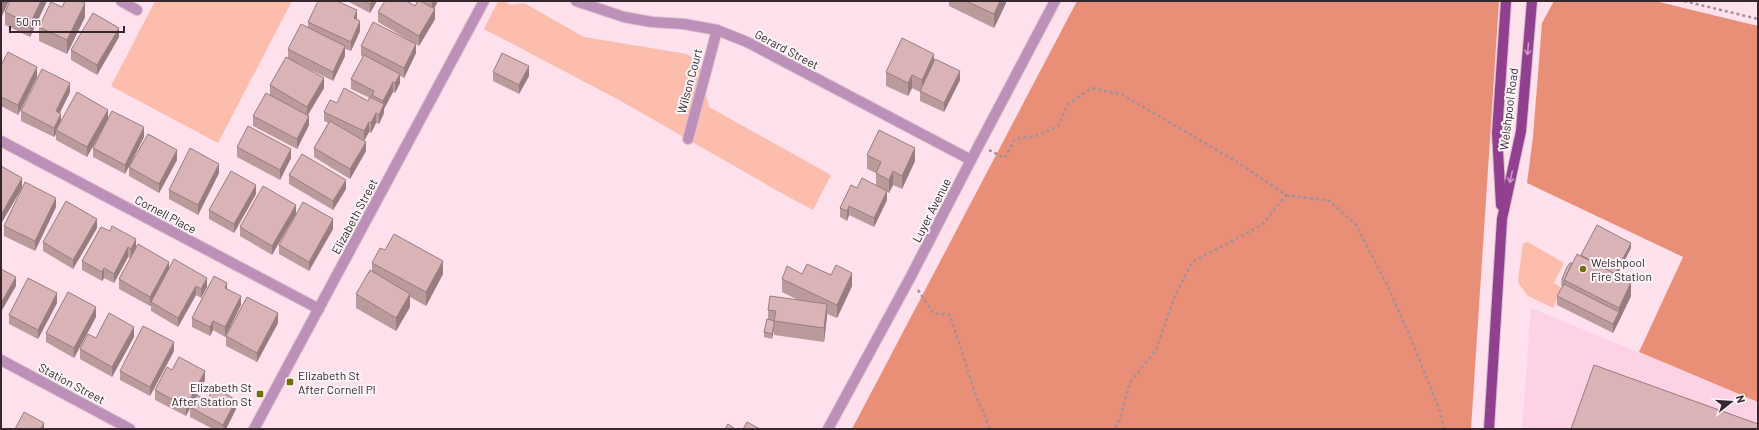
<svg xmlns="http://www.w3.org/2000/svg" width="1759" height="430" viewBox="0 0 1759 430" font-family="Barlow,sans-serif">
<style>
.built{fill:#fdd2e4}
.green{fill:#fdbdac}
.forest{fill:#ea8f77}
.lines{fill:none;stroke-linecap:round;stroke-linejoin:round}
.minor-casing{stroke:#dac0ca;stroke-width:12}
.tertiary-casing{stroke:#dac0ca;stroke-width:12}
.primary-casing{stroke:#dac0ca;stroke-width:12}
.path{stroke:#a58f98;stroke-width:2.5;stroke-dasharray:3 3;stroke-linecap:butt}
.minor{stroke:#bd90ba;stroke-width:10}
.tertiary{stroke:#bd90ba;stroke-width:10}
.primary{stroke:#913f8f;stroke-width:10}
.wall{fill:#bb9a9c}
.shaded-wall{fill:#987d7f}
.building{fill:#d9b3b5;stroke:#987d7f}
.oneway{stroke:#c69ac4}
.poi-dot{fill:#776d0a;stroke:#fcf5f8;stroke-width:1.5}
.labels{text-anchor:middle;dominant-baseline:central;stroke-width:4;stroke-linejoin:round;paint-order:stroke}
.street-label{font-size:12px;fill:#35272d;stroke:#fcf5f8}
.poi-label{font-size:12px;fill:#35272d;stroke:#fcf5f8;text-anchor:start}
</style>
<rect width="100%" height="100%" fill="#fee1ed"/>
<path class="built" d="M1531,308L1758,402V429H1522Z"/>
<g class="green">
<path d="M155,1H292L218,143L111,86Z"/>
<path d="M498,1H505L510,5L524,3L584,37L687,54L699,62L709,107L831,175L813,210L783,194L619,100L484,29Z"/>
<path d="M1528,242L1564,263L1554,283L1562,288L1553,308L1528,296L1519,284L1518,280L1523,243Z"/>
</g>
<g class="forest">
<path d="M1077,1H1499L1471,429H852Z"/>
<path d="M1554,1H1655L1758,26V402L1639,352L1683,257L1527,183L1533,137L1542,23Z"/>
</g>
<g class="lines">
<g class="minor-casing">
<g id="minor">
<path d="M121,1L137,10"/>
<path d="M688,139L717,30"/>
<path d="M1,141L319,309"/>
<path d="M971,160L1055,1"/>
<path d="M1,360L130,429"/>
</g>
</g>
<g class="tertiary-casing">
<g id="tertiary">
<path d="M576,1L624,17L652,22L684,24L717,30L747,42L971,160L910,278L828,429"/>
<path d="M254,429L484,1"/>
</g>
</g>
<g class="primary-casing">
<g id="primary">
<path d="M1501,205L1497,133L1506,1"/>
<path d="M1489,429L1502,219L1521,131L1532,1"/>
</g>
</g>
<g class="path">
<path d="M1684,1L1758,19"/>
<path d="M989,150L1005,158L1015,139L1036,136L1058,126L1068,104L1092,88L1123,95L1237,162L1286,195L1262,225L1192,262L1174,298L1156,350L1130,382L1120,419L1115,429"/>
<path d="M1286,195L1330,201L1356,225L1389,289L1416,351L1440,411L1444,429"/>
<path d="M918,290L933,313L950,315L976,396L990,429"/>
</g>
<use href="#minor" class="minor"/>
<use href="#tertiary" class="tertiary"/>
<use href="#primary" class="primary"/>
</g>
<g class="wall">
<path d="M10,1H47L30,37L5,25V12Z"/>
<path d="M347,1H377L370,13Z"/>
<path d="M413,1H438L434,9L435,19L419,46L416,44V53L404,78L400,76V83L395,93L393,92L384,109V113L379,124L376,123L371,133L369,132L364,141L366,151L350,179L314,157V148L328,123L324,121V112L337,103L368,101L370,98L351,89V79L363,57L361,56V46L409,40L378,22V12L415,6L417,3Z"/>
<path d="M949,1H1006V3L994,28L949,6Z"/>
<path d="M62,7L85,17L67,54L39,41V27Z"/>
<path d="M357,20L360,31L351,51L345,49V56L333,81L299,64L324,88L308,115L309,125L297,149L253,126V116L270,95V85L288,58V49L308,28V22Z"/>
<path d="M119,37L97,75L71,60V50Z"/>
<path d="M934,60L960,80L944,112L920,101V92L912,88L908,96L886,86V72Z"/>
<path d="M1,65L37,77L18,115L1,106Z"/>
<path d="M493,72L529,76L519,94L493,81Z"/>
<path d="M70,92L60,113L61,120L108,119L144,137L125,174L93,157V148L105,124L87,157L56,140V134L54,137L21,121V111Z"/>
<path d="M237,147L291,158L280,180L237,157Z"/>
<path d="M867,155L915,161L902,189L893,185L889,193L887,192V200L874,227L849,215L847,221L840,217V208L857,188L876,185V173L867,169Z"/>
<path d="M177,160L159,193L129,176V167Z"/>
<path d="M219,173L198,215L169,199V190Z"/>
<path d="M289,175L346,189L333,210L289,184Z"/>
<path d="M256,194L234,233L209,219V210Z"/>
<path d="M296,205L272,255L240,236V227Z"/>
<path d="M56,207L35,251L4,236V226Z"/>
<path d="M101,227L136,247L169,269L207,287L201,298L196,295L178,327L151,311V305L150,306L119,289V279L130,258L128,257L114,283L104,278L102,281L82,270V261Z"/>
<path d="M97,228L73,269L43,251V242Z"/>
<path d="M333,229L309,271L279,254V245Z"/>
<path d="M1631,248L1617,275L1631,296L1613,333L1557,305V296L1562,288V279L1572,263L1581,255Z"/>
<path d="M385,250L443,274L426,306L410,297V307L396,331L356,308V294L372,271V263Z"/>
<path d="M802,274L852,286L837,318L827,314L824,342L774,335V329L772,339L764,337V332L768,319V310L798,300L782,292V279Z"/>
<path d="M227,289L241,305L225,337L213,330L210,336L192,327V318Z"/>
<path d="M57,303L38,339L9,324V315Z"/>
<path d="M96,317L74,358L46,342V333Z"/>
<path d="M278,323L257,362L226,346V336Z"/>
<path d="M134,337L112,377L80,359V349Z"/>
<path d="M174,351L150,396L120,380V371Z"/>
<path d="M172,370L205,380L197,395L207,401L236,409L226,429H213L190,417V407L186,416L155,400V390Z"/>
</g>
<g class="shaded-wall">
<path d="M3,1H9L1,18V4Z"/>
<path d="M41,1H47L30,37V24Z"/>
<path d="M372,1H377L370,13V4Z"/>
<path d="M432,1H438L432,12Z"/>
<path d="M1000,1H1006V3L994,28V14Z"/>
<path d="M85,3V17L67,54V40Z"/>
<path d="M435,9V19L419,46V36Z"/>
<path d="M357,10V20L354,18Z"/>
<path d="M360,21V31L351,51V42Z"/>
<path d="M119,28V37L97,75V65Z"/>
<path d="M416,44V53L404,78V68Z"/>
<path d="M345,46V56L333,81V72Z"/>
<path d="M934,54V67L922,93V80Z"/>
<path d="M529,66V76L519,94V85Z"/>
<path d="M37,67V77L18,115V105Z"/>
<path d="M960,71V80L944,112V103Z"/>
<path d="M400,74V83L395,93V83Z"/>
<path d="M912,75V88L908,96V83Z"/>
<path d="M324,78V88L307,116V107Z"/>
<path d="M393,82V92L384,109V113L379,124V115L383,105V101Z"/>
<path d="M70,83V92L56,120V111Z"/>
<path d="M108,110V119L87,157V147Z"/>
<path d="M376,113V123L371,133V123Z"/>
<path d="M61,114V123L56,130V134L54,137V128Z"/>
<path d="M309,116V125L297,149V139Z"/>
<path d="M369,122V132L364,141V131Z"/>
<path d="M144,127V137L125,174V165Z"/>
<path d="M366,142V151L350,179V169Z"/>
<path d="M915,148V161L902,189V176Z"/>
<path d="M291,149V158L280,180V170Z"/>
<path d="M177,150V160L159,193V184Z"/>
<path d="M219,164V173L198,215V205Z"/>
<path d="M893,171V185L889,193V180Z"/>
<path d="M22,178V188L1,224V215Z"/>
<path d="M346,180V189L333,210V201Z"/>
<path d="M256,185V194L234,233V224Z"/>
<path d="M887,191V200L874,227V218Z"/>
<path d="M56,198V207L35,251V241Z"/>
<path d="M296,205V214L272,255V246Z"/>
<path d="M849,206V215L847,221V211Z"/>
<path d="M97,219V228L73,269V260Z"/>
<path d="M333,219V229L309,271V262Z"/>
<path d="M136,239V248L131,259V249Z"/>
<path d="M1631,243V248L1612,285V281Z"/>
<path d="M128,247V257L114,283V274Z"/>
<path d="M443,261V274L426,306V292Z"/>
<path d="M169,262V271L151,302V305L150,306V297Z"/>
<path d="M104,268V278L102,281V272Z"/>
<path d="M852,273V286L837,318V305Z"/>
<path d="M16,277V286L1,312V303Z"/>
<path d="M207,278V287L201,298V289Z"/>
<path d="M1631,282V296L1619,321V308Z"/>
<path d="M227,283V292L225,288Z"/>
<path d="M196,286V295L178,327V318Z"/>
<path d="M57,293V303L38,339V330Z"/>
<path d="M410,294V307L396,331V318Z"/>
<path d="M241,296V305L225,337V327Z"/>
<path d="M827,304V317L824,342V328Z"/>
<path d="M96,307V317L74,358V348Z"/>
<path d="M1619,312V321L1613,333V324Z"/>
<path d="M278,313V323L257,362V353Z"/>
<path d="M213,321V330L210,336V327Z"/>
<path d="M774,325V329L772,339V334Z"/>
<path d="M134,327V337L112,377V367Z"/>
<path d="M174,342V351L150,396V387Z"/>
<path d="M205,371V380L186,416V407Z"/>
<path d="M236,400V409L226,429H223V425Z"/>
<path d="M44,423V429H41V428Z"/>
</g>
<g class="building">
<path d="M10,1H41L30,24L5,12Z"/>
<path d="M65,1H80L85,3L67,40L39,27L51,2L62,7Z"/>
<path d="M318,1H337L357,10L354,18L360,21L351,42L308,22Z"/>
<path d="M364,1H372L370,4Z"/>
<path d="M385,1H407L415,6L418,1H420L435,9L419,36L378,12Z"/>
<path d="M966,1H1000L994,14Z"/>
<path d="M93,13L119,28L97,65L71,50Z"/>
<path d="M373,22L416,44L404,68L361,46Z"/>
<path d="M301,24L345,46L333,72L288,49Z"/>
<path d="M902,38L934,54L922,80L912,75L908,83L886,72Z"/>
<path d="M8,52L37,67L18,105L1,97V65Z"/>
<path d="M502,53L529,66L519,85L493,72Z"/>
<path d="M364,55L400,74L395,83L393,82L383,101L372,95L374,91L351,79Z"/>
<path d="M286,57L324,78L307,107L270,85Z"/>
<path d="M935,59L960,71L944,103L920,91Z"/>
<path d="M42,69L70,83L56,111L61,114L54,128L21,111Z"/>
<path d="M344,88L368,101L370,97L384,104L379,115L376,113L371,123L369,122L364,131L324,112L330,100L337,103Z"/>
<path d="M77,92L108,110L87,147L56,130Z"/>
<path d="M266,93L309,116L297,139L253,116Z"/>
<path d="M112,111L144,127L125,165L93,148Z"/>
<path d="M330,121L366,142L350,169L314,148Z"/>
<path d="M248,126L291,149L280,170L237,147Z"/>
<path d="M879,130L915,148L902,176L893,171L889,180L876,173L881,162L867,155Z"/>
<path d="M148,134L177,150L159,184L129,167Z"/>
<path d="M190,148L219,164L198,205L169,190Z"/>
<path d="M302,154L346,180L333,201L289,175Z"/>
<path d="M1,166L22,178L1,215Z"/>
<path d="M231,171L256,185L234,224L209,210Z"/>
<path d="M862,178L887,191L874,218L849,206L847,211L840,208L851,185L857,188Z"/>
<path d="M25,182L56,198L35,241L4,226Z"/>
<path d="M263,186L296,205L272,246L240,227Z"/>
<path d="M66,201L97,219L73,260L43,242Z"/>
<path d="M303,202L333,219L309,262L279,245Z"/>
<path d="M1597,225L1631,243L1615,274L1581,255Z"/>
<path d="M112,226L136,239L131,249L128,247L114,274L104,268L102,272L82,261L101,227L110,231Z"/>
<path d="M394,234L443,261L426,292L372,263L380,248L385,250Z"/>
<path d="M138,244L169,262L150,297L119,279Z"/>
<path d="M1577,254L1631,282L1619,308L1564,280Z"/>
<path d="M174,259L207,278L201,289L196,286L178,318L151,302Z"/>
<path d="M1570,263H1572L1564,280V284L1562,286V279L1567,267Z"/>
<path d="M807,264L831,275L836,265L852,273L837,305L782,279L787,266L802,274Z"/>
<path d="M1,269L16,277L1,303Z"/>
<path d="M370,270L410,294L396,318L356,294Z"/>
<path d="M214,276L227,283L225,288L241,296L225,327L213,321L210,327L192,318Z"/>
<path d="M28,278L57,293L38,330L9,315Z"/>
<path d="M1564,284L1619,312L1613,324L1557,296Z"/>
<path d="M68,292L96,307L74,348L46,333Z"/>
<path d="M770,296L827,304L824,328L774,321L776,311L768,310Z"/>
<path d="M247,297L278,313L257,353L226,336Z"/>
<path d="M109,313L134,327L112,367L80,349L88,334L96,338Z"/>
<path d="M767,319L775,321H774V325L772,334L764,332Z"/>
<path d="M143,326L174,342L150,387L120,371Z"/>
<path d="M179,357L205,371L186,407L155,390L167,367L172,370Z"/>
<path d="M1594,365L1758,424V429H1571Z"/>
<path d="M214,387L236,400L223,425L190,407L197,395L207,401Z"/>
<path d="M24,412L44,423L41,428L43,429H15Z"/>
<path d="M747,422L760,429H743Z"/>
<path d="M728,424L735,429H725Z"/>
</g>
<defs><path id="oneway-shaft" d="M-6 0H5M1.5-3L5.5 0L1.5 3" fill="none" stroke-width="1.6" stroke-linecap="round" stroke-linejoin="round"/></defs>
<g class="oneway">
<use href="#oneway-shaft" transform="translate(1528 49) rotate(95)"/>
<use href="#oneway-shaft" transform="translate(1511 177) rotate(102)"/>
</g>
<g class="poi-dot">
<circle cx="1583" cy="269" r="4"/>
<rect x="286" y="378" width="8" height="8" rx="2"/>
<rect x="256" y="390" width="8" height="8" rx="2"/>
</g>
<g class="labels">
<g class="street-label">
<text transform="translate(787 49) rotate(28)">Gerard Street</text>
<text transform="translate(689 81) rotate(-75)">Wilson Court</text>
<text transform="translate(1508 109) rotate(-83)">Welshpool Road</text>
<text transform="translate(931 210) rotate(-63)">Luyer Avenue</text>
<text transform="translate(166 214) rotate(28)">Cornell Place</text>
<text transform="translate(354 216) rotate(-62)">Elizabeth Street</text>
<text transform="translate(72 383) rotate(28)">Station Street</text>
</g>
<g class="poi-label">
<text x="1591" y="262">Welshpool<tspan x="1591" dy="14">Fire Station</tspan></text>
<text x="298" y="375">Elizabeth St<tspan x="298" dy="14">After Cornell Pl</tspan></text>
<text x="252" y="387" text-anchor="end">Elizabeth St<tspan x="252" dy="14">After Station St</tspan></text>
</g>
</g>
<rect width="1759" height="430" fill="none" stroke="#35272d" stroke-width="4"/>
<g transform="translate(1731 402) rotate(73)" stroke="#fcf5f8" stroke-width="3" paint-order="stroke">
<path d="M0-3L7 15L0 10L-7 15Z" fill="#35272d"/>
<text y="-6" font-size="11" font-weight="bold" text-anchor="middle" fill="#35272d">N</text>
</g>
<path d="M10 26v6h114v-6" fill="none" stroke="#35272d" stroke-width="2"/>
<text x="16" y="26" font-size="12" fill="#35272d" stroke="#fcf5f8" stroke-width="3" paint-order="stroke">50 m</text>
</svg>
